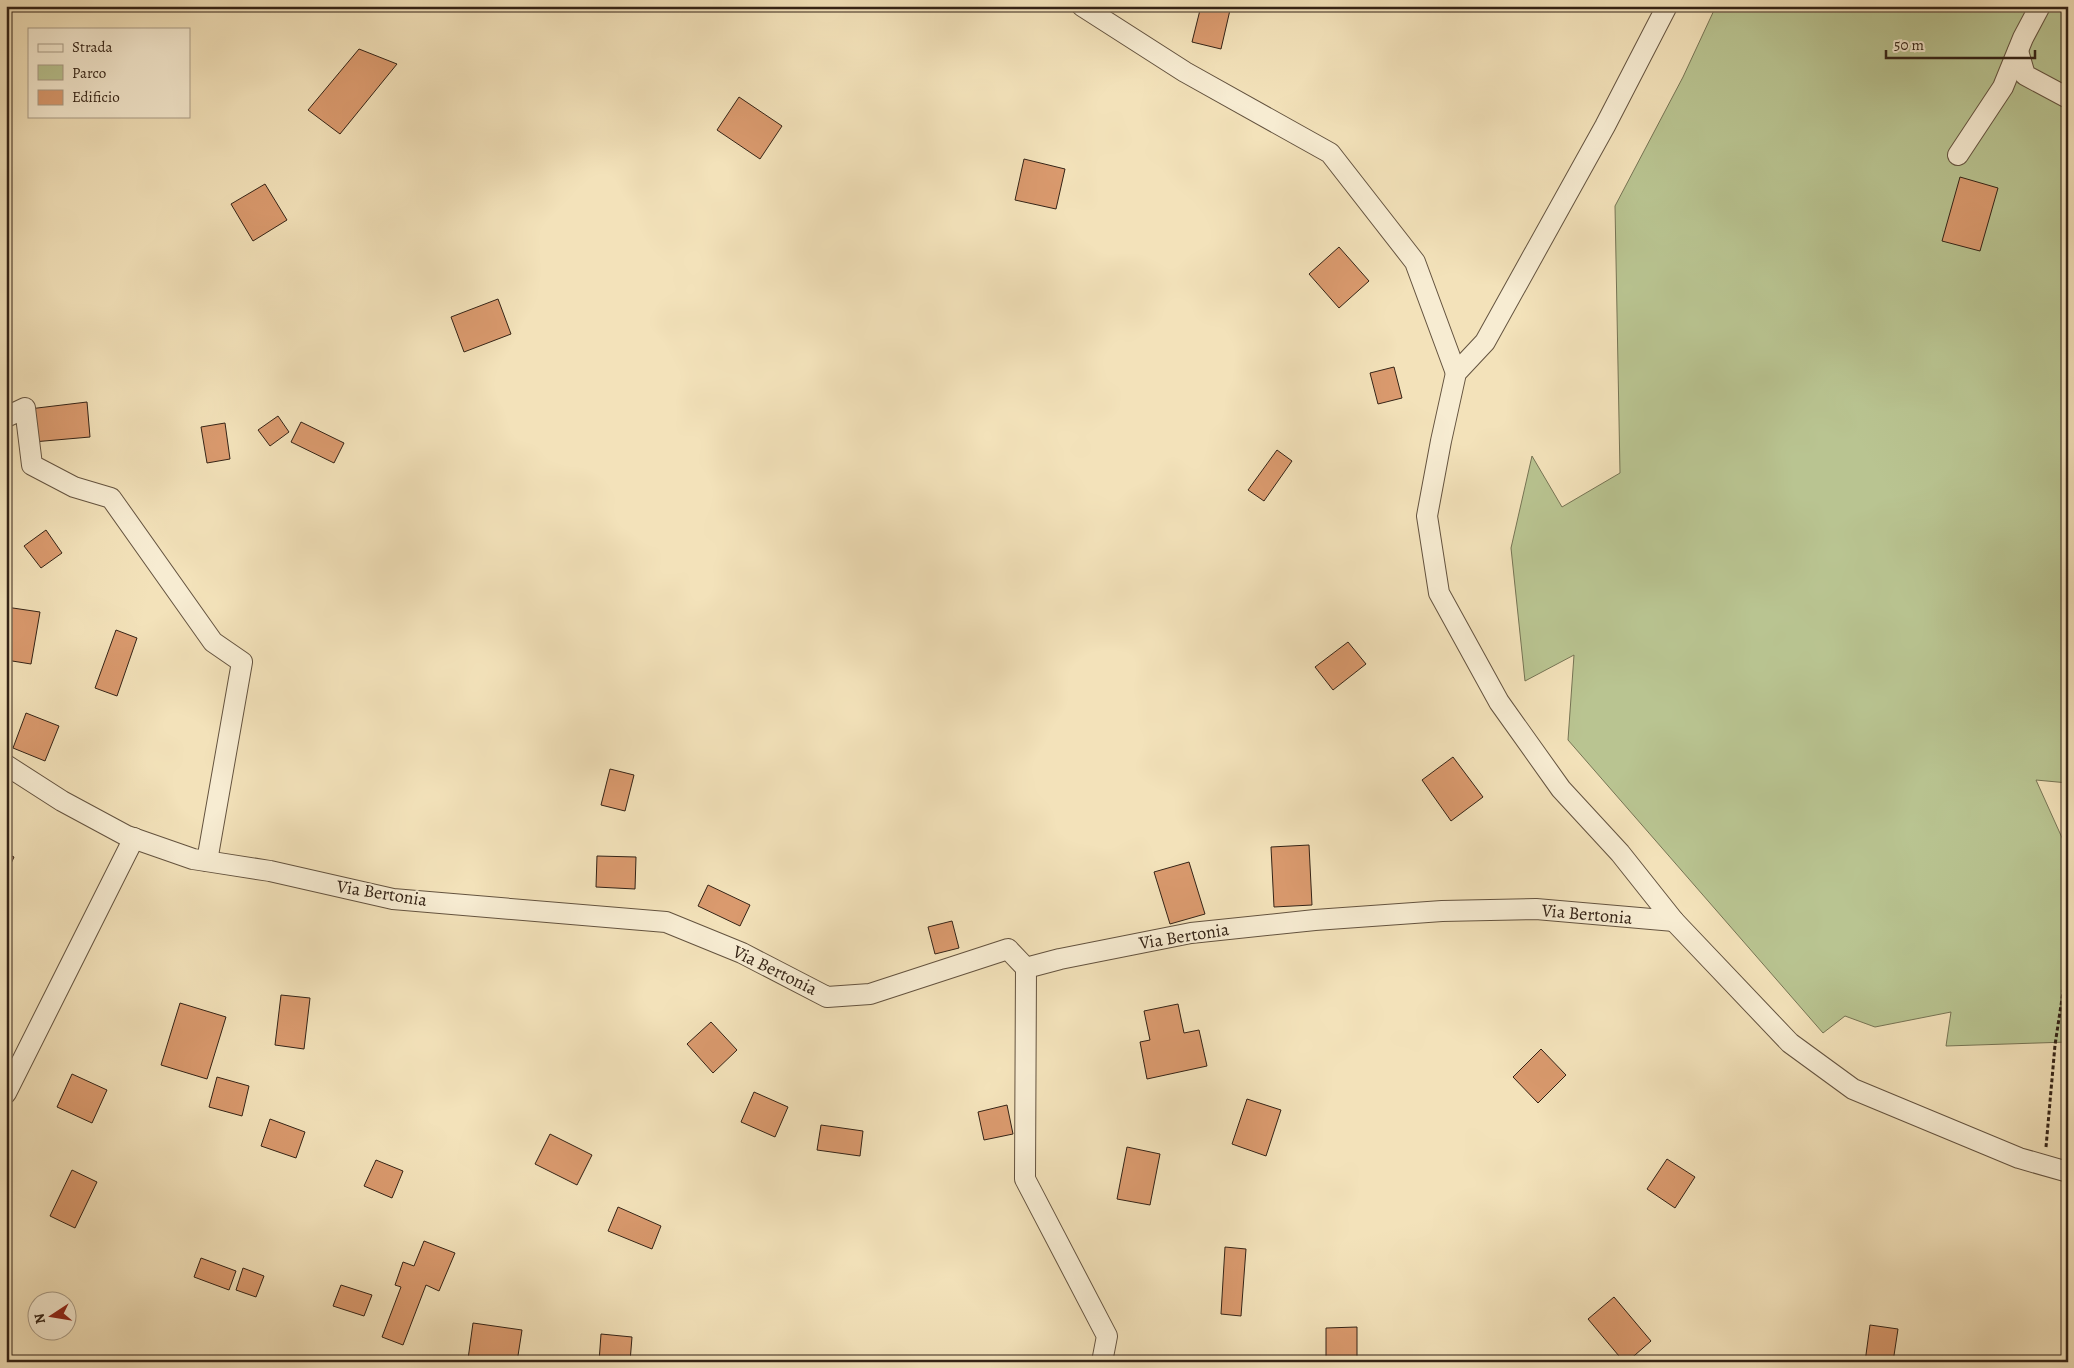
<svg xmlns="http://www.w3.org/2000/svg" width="2074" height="1368" viewBox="0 0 2074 1368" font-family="Alegreya,serif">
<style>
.green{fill:#b9c491;stroke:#767454}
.building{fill:#da9a6e;stroke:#342316}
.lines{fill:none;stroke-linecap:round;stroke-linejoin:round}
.minor-casing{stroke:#64533f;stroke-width:22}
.path{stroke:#342316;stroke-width:3;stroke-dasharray:4 2.5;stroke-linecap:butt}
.minor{stroke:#f7ecd2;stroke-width:20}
.labels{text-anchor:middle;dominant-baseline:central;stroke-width:4;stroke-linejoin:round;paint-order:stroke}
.street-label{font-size:18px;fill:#342316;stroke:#f7ecd2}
</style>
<rect width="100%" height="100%" fill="#f3e2ba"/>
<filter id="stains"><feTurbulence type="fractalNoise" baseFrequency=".004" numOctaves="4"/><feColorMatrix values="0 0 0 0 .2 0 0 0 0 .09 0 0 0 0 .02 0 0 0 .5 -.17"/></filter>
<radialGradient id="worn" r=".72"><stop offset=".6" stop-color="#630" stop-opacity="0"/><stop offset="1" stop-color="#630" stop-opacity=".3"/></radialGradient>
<path class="green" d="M1716,6H2068V783L2036,780L2068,851V1042L1946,1046L1951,1012L1875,1027L1845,1016L1823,1033L1568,740L1574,655L1525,681L1511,548L1532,456L1562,507L1620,473L1615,206L1683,77Z"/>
<g class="building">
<path d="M1201,6H1214L1230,10L1221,49L1192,42Z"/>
<path d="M359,49L397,64L340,134L308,110Z"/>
<path d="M739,97L782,126L760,159L717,130Z"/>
<path d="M1024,159L1065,169L1056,209L1015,200Z"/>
<path d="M1960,177L1998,188L1980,251L1942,241Z"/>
<path d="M265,184L287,220L253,241L231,204Z"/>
<path d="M1339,247L1369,281L1339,308L1309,274Z"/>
<path d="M498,299L511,334L464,352L451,317Z"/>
<path d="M1394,367L1402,398L1378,404L1370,373Z"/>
<path d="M87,402L90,437L33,442L29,409Z"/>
<path d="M278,416L289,432L270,446L258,430Z"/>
<path d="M301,422L344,443L334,463L291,442Z"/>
<path d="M225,423L230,459L207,463L201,427Z"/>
<path d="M1277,450L1292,461L1264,501L1248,490Z"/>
<path d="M46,530L62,553L41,568L24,546Z"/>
<path d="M6,607L40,612L31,664L6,660Z"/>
<path d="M116,630L137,638L117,696L95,688Z"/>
<path d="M1348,642L1366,664L1333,690L1315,667Z"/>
<path d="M26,713L59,726L45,761L13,748Z"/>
<path d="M1453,757L1483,797L1451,821L1422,780Z"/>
<path d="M610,769L634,775L625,811L601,805Z"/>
<path d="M1309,845L1312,905L1274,907L1271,847Z"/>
<path d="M6,853L14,857L6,874Z"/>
<path d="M597,856L636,857L635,889L596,887Z"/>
<path d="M1189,862L1205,914L1170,924L1154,872Z"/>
<path d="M708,885L750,905L740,926L698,906Z"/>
<path d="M952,921L959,948L935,954L928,927Z"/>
<path d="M281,995L310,998L304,1049L275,1045Z"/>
<path d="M180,1003L226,1017L207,1079L161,1065Z"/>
<path d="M1178,1004L1184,1033L1199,1030L1207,1066L1147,1079L1140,1042L1150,1040L1144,1011Z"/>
<path d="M711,1022L737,1050L713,1073L687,1044Z"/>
<path d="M1541,1049L1566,1075L1538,1103L1513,1077Z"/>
<path d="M72,1074L107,1090L92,1123L57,1107Z"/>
<path d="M217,1077L249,1086L242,1116L209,1107Z"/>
<path d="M754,1092L788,1107L775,1137L741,1122Z"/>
<path d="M1247,1099L1281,1110L1266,1156L1232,1144Z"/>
<path d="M1007,1105L1013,1134L984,1140L978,1112Z"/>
<path d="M270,1119L305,1132L296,1158L261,1146Z"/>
<path d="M821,1125L863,1131L860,1156L817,1150Z"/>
<path d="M550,1134L592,1155L577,1185L535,1164Z"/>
<path d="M1127,1147L1160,1154L1150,1205L1117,1199Z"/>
<path d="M1667,1159L1695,1177L1675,1208L1647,1189Z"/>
<path d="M376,1160L403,1171L392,1198L364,1186Z"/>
<path d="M72,1170L97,1182L75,1228L50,1216Z"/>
<path d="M618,1207L661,1226L652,1249L608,1231Z"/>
<path d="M424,1241L455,1253L439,1291L426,1285L403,1345L382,1337L401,1287L395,1285L403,1262L414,1266Z"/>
<path d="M1225,1247L1246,1249L1241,1316L1221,1314Z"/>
<path d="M201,1258L236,1271L229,1290L194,1277Z"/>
<path d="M243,1268L264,1276L256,1297L236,1290Z"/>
<path d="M341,1285L372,1295L364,1316L333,1306Z"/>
<path d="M1614,1297L1651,1341L1627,1362H1624L1588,1319Z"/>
<path d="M473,1323L522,1330L517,1362H489L468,1359Z"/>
<path d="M1870,1325L1898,1329L1893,1362H1865Z"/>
<path d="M1357,1327V1362H1326V1328Z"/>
<path d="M601,1334L632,1337L630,1362H599Z"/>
</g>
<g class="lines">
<g class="minor-casing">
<g id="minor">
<path d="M1082,6L1185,72L1330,153L1415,262L1456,373"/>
<path d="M1667,6L1605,126L1485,342L1456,373L1441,441L1427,516L1439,593L1499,702L1561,789L1620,853L1674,921L1790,1043L1853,1089L2019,1158L2068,1172"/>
<path d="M2018,51L2025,75L2068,98"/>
<path d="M1958,155L2003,87L2023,38L2040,6"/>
<path d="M6,417L25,408L32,465L74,487L111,498L213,642L242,662L207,861"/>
<path d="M6,765L62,801L127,836L193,859L270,871L393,899L666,922L742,953L827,997L870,994L1008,949L1026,968L1060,959L1191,933L1315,920L1442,911L1536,909L1674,921"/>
<path d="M1026,968L1025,1179L1107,1336L1102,1362"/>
<path d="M6,1093L134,838"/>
</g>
</g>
<path class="path" d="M2046,1147L2055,1045L2068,959"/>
<use href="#minor" class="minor"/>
</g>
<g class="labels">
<g class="street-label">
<text transform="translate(382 893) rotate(9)">Via Bertonia</text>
<text transform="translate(1587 914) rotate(5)">Via Bertonia</text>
<text transform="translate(1184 936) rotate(-9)">Via Bertonia</text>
<text transform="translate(775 970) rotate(26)">Via Bertonia</text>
</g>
</g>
<rect width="2074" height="1368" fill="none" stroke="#f3e2ba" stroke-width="25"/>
<rect x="8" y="8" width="2059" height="1353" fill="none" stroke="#342316" stroke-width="2.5"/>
<rect x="12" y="12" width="2049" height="1343" fill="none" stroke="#342316"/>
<rect x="28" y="28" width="162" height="90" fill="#f7ecd2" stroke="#a99c87"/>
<rect x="38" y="44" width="25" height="8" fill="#f7ecd2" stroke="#a99c87"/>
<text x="72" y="52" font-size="15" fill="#342316">Strada</text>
<rect x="38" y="65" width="25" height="15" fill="#b9c491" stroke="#a99c87"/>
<text x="72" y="78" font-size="15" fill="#342316">Parco</text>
<rect x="38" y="90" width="25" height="15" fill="#da9a6e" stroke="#a99c87"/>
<text x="72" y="102" font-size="15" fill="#342316">Edificio</text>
<g transform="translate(52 1316) rotate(258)"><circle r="24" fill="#f7ecd2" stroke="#a99c87"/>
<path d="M0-4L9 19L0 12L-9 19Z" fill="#8f2418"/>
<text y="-8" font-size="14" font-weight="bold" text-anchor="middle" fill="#342316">N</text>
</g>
<path d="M1886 50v8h149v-8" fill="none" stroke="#342316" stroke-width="2.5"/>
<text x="1894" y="50" font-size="15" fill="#342316" stroke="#f7ecd2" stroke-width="4" paint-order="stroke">50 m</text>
<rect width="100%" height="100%" filter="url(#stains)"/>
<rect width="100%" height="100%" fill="url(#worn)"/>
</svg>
